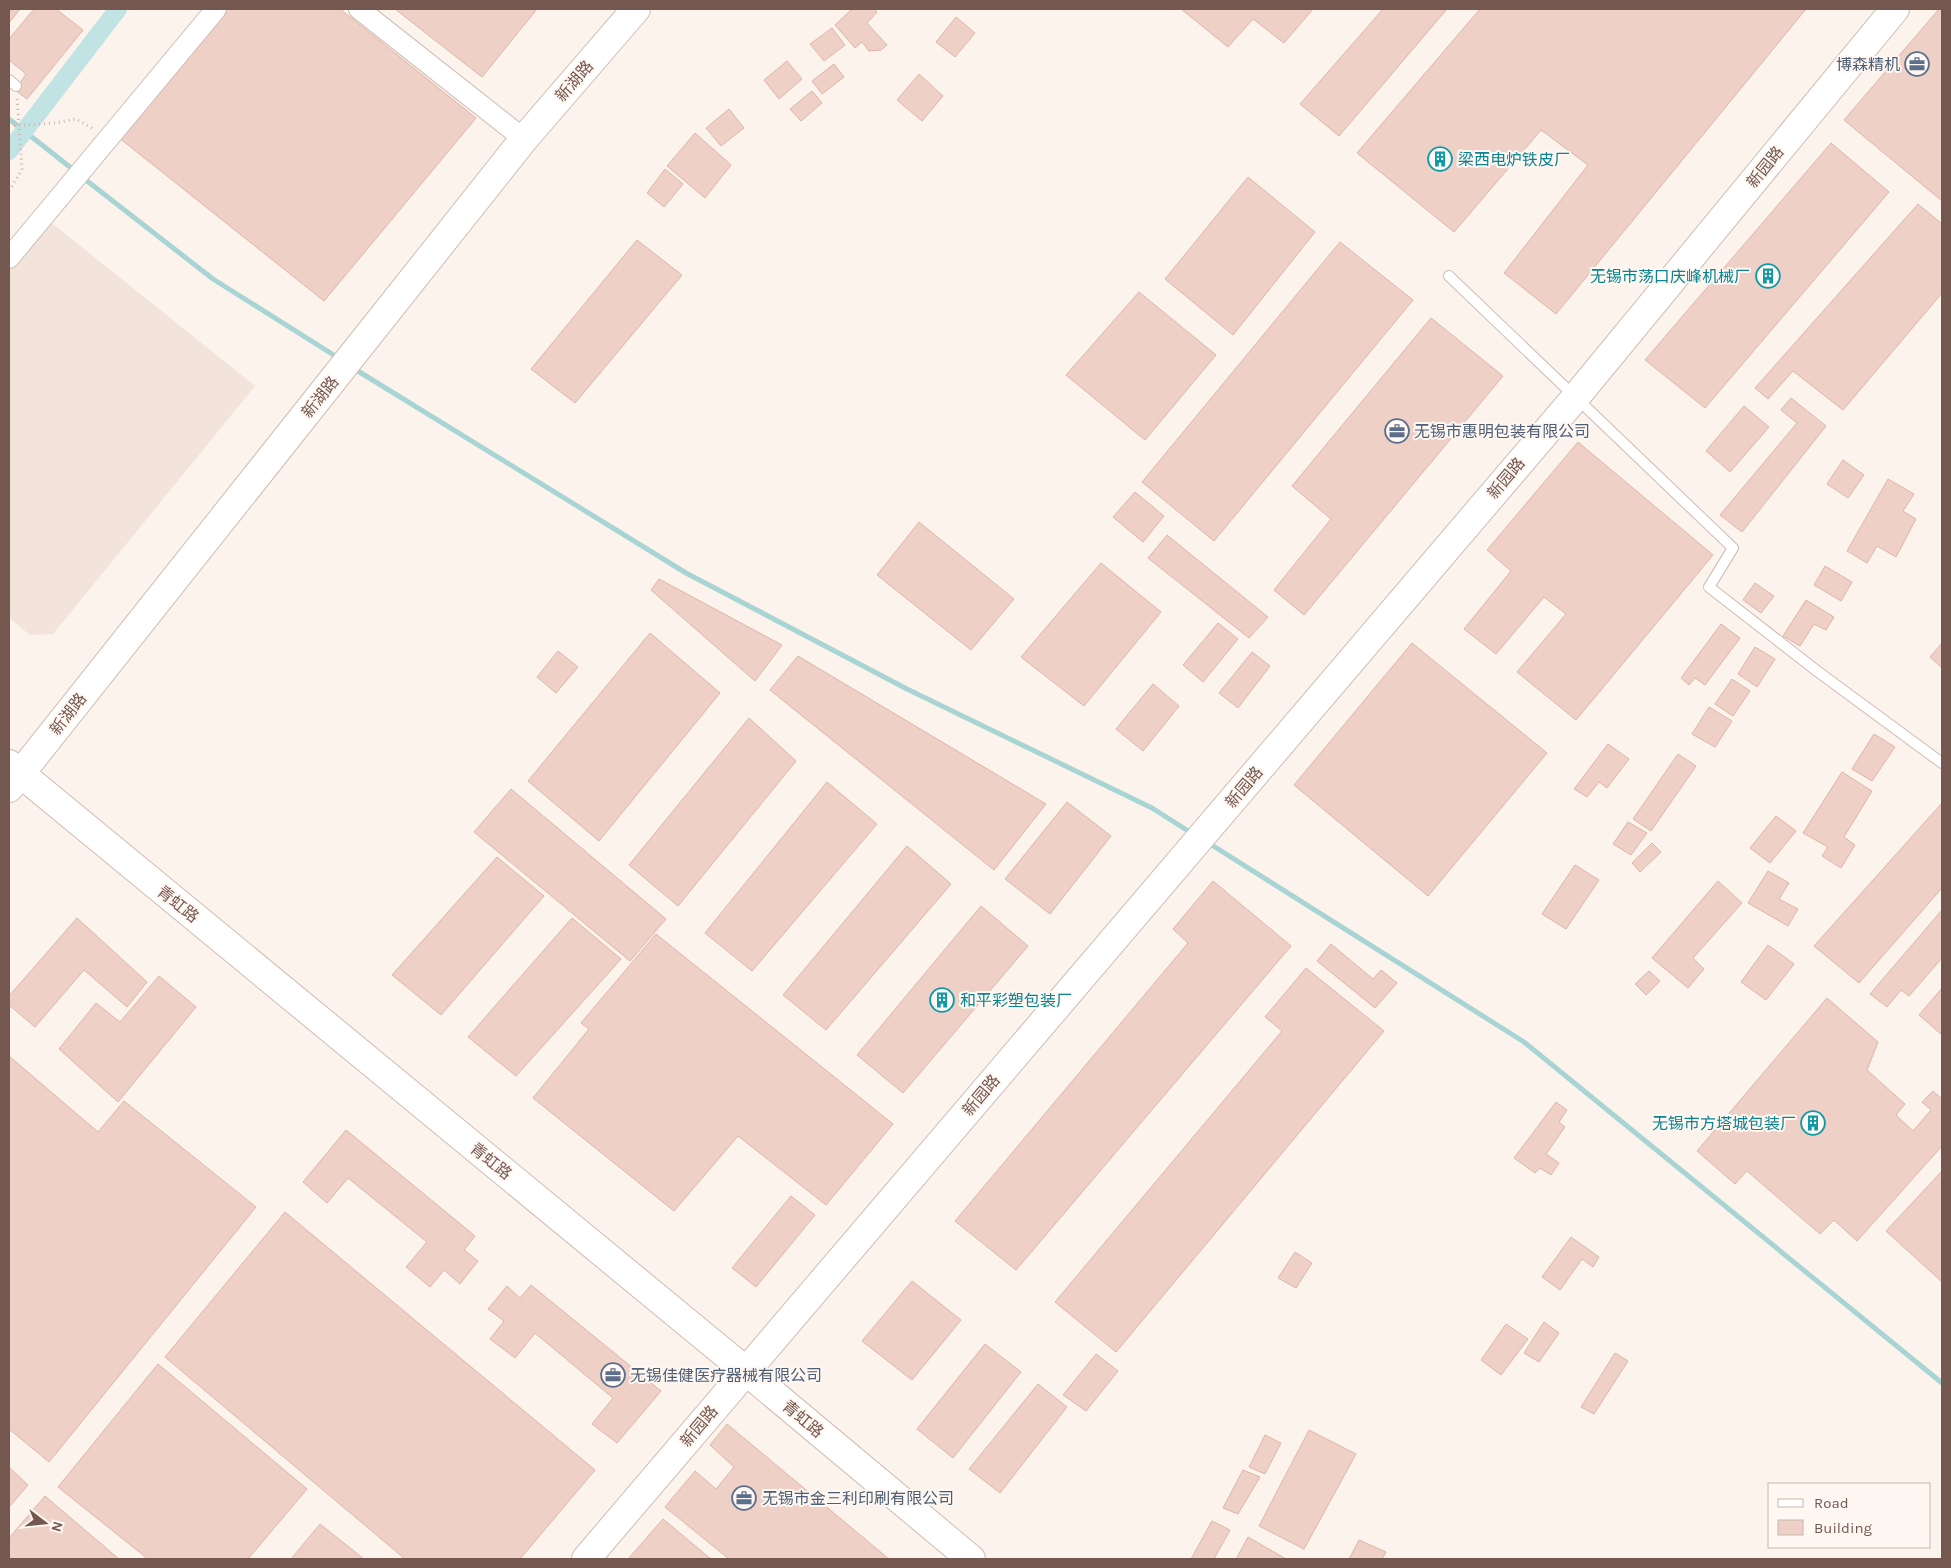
<svg xmlns="http://www.w3.org/2000/svg" width="1951" height="1568" viewBox="0 0 1951 1568" font-family="Karla,'Noto Sans SC',sans-serif">
<style>
.residential{fill:#f2e4db}
.lines{fill:none;stroke-linecap:round;stroke-linejoin:round}
.stream{stroke:#a9d4d4;stroke-width:5}
.canal{stroke:#c1e3e3;stroke-width:18}
.building{fill:#eed0c6;stroke:#dfb5a8}
.lane-casing{stroke:#cfbcb4;stroke-width:12}
.street-casing{stroke:#cfbcb4;stroke-width:22}
.secondary-casing{stroke:#d1bcb2;stroke-width:30}
.path{stroke:#d3b3a8;stroke-width:3;stroke-dasharray:1 4;stroke-linecap:butt}
.lane{stroke:#fff;stroke-width:10}
.street{stroke:#fff;stroke-width:20}
.secondary{stroke:#fff;stroke-width:28}
.labels{text-anchor:middle;dominant-baseline:central;stroke-width:4;stroke-linejoin:round;paint-order:stroke}
.service-label{font-size:16px;fill:#4e5e75;stroke:#fef7f2;text-anchor:start}
.street-label{font-size:16px;fill:#745850;stroke:#fef7f2}
.culture-label{font-size:16px;fill:#0d838f;stroke:#fef7f2;text-anchor:start}
</style>
<rect width="100%" height="100%" fill="#fbf3ec"/>
<path class="residential" d="M49,221L255,386L53,634L30,635L9,618V271Z"/>
<g class="lines">
<g class="stream">
<path d="M9,119L75,171"/>
<path d="M82,177L213,279L340,359"/>
<path d="M353,368L686,573L907,689L1152,808L1193,834"/>
<path d="M1207,842L1524,1042L1942,1383"/>
</g>
<path class="canal" d="M9,151L118,9"/>
</g>
<g class="building">
<path d="M9,9H20L9,23Z"/>
<path d="M34,9H56L83,30L27,99L15,90L26,74L9,60V39Z"/>
<path d="M226,9H340L476,118L324,301L118,137Z"/>
<path d="M395,9H537L482,77Z"/>
<path d="M852,9H874L877,12L867,23L887,45L881,50L869,51L862,42L855,48L835,25Z"/>
<path d="M1181,9H1313L1284,43L1253,19L1228,47Z"/>
<path d="M1383,9H1447L1339,136L1300,104Z"/>
<path d="M1480,9H1806L1556,314L1504,273L1588,165L1541,130L1454,232L1357,153Z"/>
<path d="M1939,9H1942V201L1844,120Z"/>
<path d="M956,17L975,33L955,57L936,42Z"/>
<path d="M832,28L845,45L824,61L810,44Z"/>
<path d="M787,61L802,79L779,99L764,80Z"/>
<path d="M834,64L844,77L822,94L812,81Z"/>
<path d="M919,74L943,96L922,121L897,100Z"/>
<path d="M812,91L822,103L801,121L790,109Z"/>
<path d="M729,109L744,128L721,146L706,128Z"/>
<path d="M695,133L731,165L705,198L667,166Z"/>
<path d="M1831,143L1889,192L1705,408L1645,360Z"/>
<path d="M665,169L683,184L664,207L647,193Z"/>
<path d="M1248,177L1315,232L1233,335L1165,279Z"/>
<path d="M1918,204L1942,224V293L1843,410L1793,371L1768,399L1755,388Z"/>
<path d="M637,240L682,275L575,403L531,369Z"/>
<path d="M1340,242L1413,300L1214,541L1142,482Z"/>
<path d="M1139,292L1216,355L1145,440L1066,375Z"/>
<path d="M1431,318L1503,376L1304,615L1274,590L1331,519L1292,486Z"/>
<path d="M1791,398L1826,426L1742,532L1720,515L1797,423L1781,410Z"/>
<path d="M1744,406L1769,427L1730,472L1706,451Z"/>
<path d="M1578,442L1713,555L1576,720L1517,672L1566,614L1544,597L1496,654L1464,629L1511,571L1487,550Z"/>
<path d="M1843,460L1864,475L1848,498L1827,484Z"/>
<path d="M1888,479L1914,494L1903,511L1916,519L1896,557L1877,546L1867,563L1847,551Z"/>
<path d="M1135,492L1164,516L1143,542L1113,517Z"/>
<path d="M919,522L1014,599L971,650L877,575Z"/>
<path d="M1167,535L1268,617L1249,638L1148,558Z"/>
<path d="M1101,563L1161,612L1084,706L1021,657Z"/>
<path d="M1825,566L1852,582L1841,601L1814,585Z"/>
<path d="M659,579L782,645L755,681L651,590Z"/>
<path d="M1755,583L1774,596L1761,613L1743,600Z"/>
<path d="M1806,600L1834,617L1826,630L1814,624L1800,646L1783,636Z"/>
<path d="M1218,623L1238,639L1203,682L1183,665Z"/>
<path d="M1721,624L1740,638L1705,685L1695,678L1689,685L1681,678Z"/>
<path d="M650,633L720,693L599,841L528,781Z"/>
<path d="M1412,643L1547,753L1428,896L1294,785Z"/>
<path d="M1942,643V668L1930,657Z"/>
<path d="M1755,647L1775,659L1757,687L1738,674Z"/>
<path d="M558,651L578,667L556,693L537,677Z"/>
<path d="M1252,652L1270,666L1238,708L1219,693Z"/>
<path d="M798,656L1046,804L994,870L770,690Z"/>
<path d="M1732,679L1750,691L1733,716L1715,704Z"/>
<path d="M1153,684L1179,706L1143,751L1116,729Z"/>
<path d="M1709,707L1732,721L1715,747L1692,734Z"/>
<path d="M749,718L796,761L678,906L629,865Z"/>
<path d="M1874,734L1895,747L1872,781L1852,769Z"/>
<path d="M1608,744L1629,759L1607,788L1599,782L1587,797L1574,789Z"/>
<path d="M1678,754L1696,766L1651,831L1633,819Z"/>
<path d="M1842,772L1872,791L1844,837L1855,845L1841,868L1822,856L1828,847L1803,833Z"/>
<path d="M827,782L877,824L752,971L705,933Z"/>
<path d="M511,789L666,919L630,961L474,832Z"/>
<path d="M1067,802L1111,836L1050,914L1005,879Z"/>
<path d="M1942,803V888L1859,983L1814,946Z"/>
<path d="M1776,816L1796,831L1770,863L1750,848Z"/>
<path d="M1628,822L1647,833L1631,855L1613,844Z"/>
<path d="M1652,843L1661,852L1640,872L1632,863Z"/>
<path d="M907,846L951,884L826,1030L783,995Z"/>
<path d="M497,857L544,896L441,1015L392,975Z"/>
<path d="M1575,865L1599,880L1566,929L1542,914Z"/>
<path d="M1768,871L1789,883L1779,899L1798,909L1788,926L1748,903Z"/>
<path d="M1213,881L1291,946L1016,1270L955,1221L1188,943L1173,929Z"/>
<path d="M1718,881L1742,903L1693,958L1704,969L1688,988L1652,958Z"/>
<path d="M981,906L1028,946L903,1093L857,1055Z"/>
<path d="M1942,910V958L1909,996L1901,990L1887,1007L1870,994Z"/>
<path d="M77,918L147,982L127,1007L84,970L35,1027L9,1005V996Z"/>
<path d="M572,918L621,959L516,1076L468,1037Z"/>
<path d="M656,934L893,1124L826,1205L738,1136L674,1211L533,1098L589,1029L581,1023Z"/>
<path d="M1331,944L1373,979L1381,970L1397,983L1375,1008L1317,961Z"/>
<path d="M1768,945L1794,964L1766,1000L1741,982Z"/>
<path d="M1306,968L1384,1031L1116,1352L1055,1302L1282,1031L1265,1017Z"/>
<path d="M1649,971L1660,981L1646,995L1635,984Z"/>
<path d="M159,976L196,1007L118,1102L59,1049L96,1003L120,1022Z"/>
<path d="M1942,988V1035L1919,1015Z"/>
<path d="M1827,998L1878,1042L1867,1070L1905,1104L1896,1115L1913,1131L1931,1110L1922,1102L1933,1091L1942,1099V1146L1857,1241L1834,1220L1820,1234L1747,1171L1735,1184L1697,1151Z"/>
<path d="M9,1056L98,1132L124,1101L256,1207L49,1462L9,1429Z"/>
<path d="M1556,1102L1567,1110L1559,1122L1565,1127L1546,1154L1559,1163L1551,1175L1540,1168L1535,1173L1514,1158Z"/>
<path d="M346,1130L475,1236L464,1250L478,1261L460,1284L444,1270L430,1287L406,1267L427,1242L348,1178L327,1203L303,1182Z"/>
<path d="M1942,1171V1282L1886,1231Z"/>
<path d="M791,1196L815,1215L756,1287L732,1268Z"/>
<path d="M285,1212L595,1470L520,1559H405L165,1357Z"/>
<path d="M1571,1237L1599,1257L1593,1267L1582,1259L1560,1290L1542,1277Z"/>
<path d="M1295,1252L1312,1263L1296,1288L1278,1278Z"/>
<path d="M912,1281L961,1320L912,1380L862,1341Z"/>
<path d="M531,1285L661,1391L617,1443L592,1424L613,1398L535,1333L515,1358L490,1339L504,1321L488,1309L507,1286L520,1298Z"/>
<path d="M1544,1322L1559,1333L1539,1362L1524,1353Z"/>
<path d="M1506,1324L1528,1339L1501,1375L1481,1360Z"/>
<path d="M985,1344L1021,1372L953,1458L917,1429Z"/>
<path d="M1615,1353L1628,1361L1594,1414L1581,1407Z"/>
<path d="M1096,1354L1118,1371L1086,1411L1063,1395Z"/>
<path d="M158,1364L307,1489L248,1559H148L58,1487Z"/>
<path d="M1038,1384L1067,1407L1000,1493L969,1469Z"/>
<path d="M727,1424L889,1559H729L665,1507L695,1471L716,1489L734,1467L710,1445Z"/>
<path d="M1309,1430L1356,1454L1304,1549L1259,1526Z"/>
<path d="M1265,1435L1281,1443L1265,1474L1249,1467Z"/>
<path d="M9,1467L28,1485L9,1507Z"/>
<path d="M1243,1470L1260,1477L1238,1514L1223,1508Z"/>
<path d="M45,1496L119,1559H9V1538Z"/>
<path d="M663,1519L711,1559H628Z"/>
<path d="M1212,1521L1230,1530L1214,1559H1191Z"/>
<path d="M320,1524L364,1559H291Z"/>
<path d="M1248,1537L1286,1559H1236Z"/>
<path d="M1359,1540L1386,1552L1382,1559H1349Z"/>
</g>
<g class="lines">
<g class="lane-casing">
<g id="lane">
<path d="M9,80L16,86"/>
<path d="M1449,276L1733,548L1709,587L1817,671L1942,763"/>
</g>
</g>
<g class="street-casing">
<g id="street">
<path d="M359,9L524,139"/>
<path d="M9,258L216,9"/>
</g>
</g>
<g class="secondary-casing">
<g id="secondary">
<path d="M9,764L746,1371L971,1559"/>
<path d="M9,788L524,139L636,9"/>
<path d="M586,1559L1575,398L1895,9"/>
</g>
</g>
<g class="path">
<path d="M9,126L55,123L76,119L95,130"/>
<path d="M9,191L22,170L17,97"/>
</g>
<use href="#lane" class="lane"/>
<use href="#street" class="street"/>
<use href="#secondary" class="secondary"/>
</g>
<defs>
<g id="office-ring" transform="scale(1.25)"><circle r="9.5" fill="#fef7f2" stroke="#5c6f8a" stroke-width="1.5"/><path d="M-6-3h4V-5.5h4V-3h4V5H-6ZM-1-4.5V-3h2v-1.5ZM-6 0V1H6V0Z" fill="#5c6f8a"/></g>
<g id="building-ring" transform="scale(1.25)"><circle r="9.5" fill="#fef7f2" stroke="#0f9aa8" stroke-width="1.5"/><path d="M-4-6H4V6H1V3H-1V6H-4ZM-2.5-4.3h1.7v1.8h-1.7ZM.8-4.3h1.7v1.8H.8ZM-2.5-1h1.7V.8h-1.7ZM.8-1h1.7V.8H.8Z" fill="#0f9aa8"/></g>
</defs>
<g fill-rule="evenodd">
<use href="#office-ring" x="1917" y="64"/>
<use href="#building-ring" x="1440" y="159"/>
<use href="#building-ring" x="1768" y="276"/>
<use href="#office-ring" x="1397" y="431"/>
<use href="#building-ring" x="942" y="1000"/>
<use href="#building-ring" x="1813" y="1123"/>
<use href="#office-ring" x="613" y="1375"/>
<use href="#office-ring" x="744" y="1498"/>
</g>
<g class="labels">
<g class="service-label">
<text x="1900" y="64" text-anchor="end">博森精机</text>
<text x="1414" y="431">无锡市惠明包装有限公司</text>
<text x="630" y="1375">无锡佳健医疗器械有限公司</text>
<text x="762" y="1498">无锡市金三利印刷有限公司</text>
</g>
<g class="street-label">
<text transform="translate(574 81) rotate(-49)">新湖路</text>
<text transform="translate(1765 167) rotate(-51)">新园路</text>
<text transform="translate(320 397) rotate(-51)">新湖路</text>
<text transform="translate(1506 478) rotate(-50)">新园路</text>
<text transform="translate(68 714) rotate(-52)">新湖路</text>
<text transform="translate(1244 787) rotate(-50)">新园路</text>
<text transform="translate(178 904) rotate(39)">青虹路</text>
<text transform="translate(981 1095) rotate(-50)">新园路</text>
<text transform="translate(491 1161) rotate(39)">青虹路</text>
<text transform="translate(803 1419) rotate(40)">青虹路</text>
<text transform="translate(699 1426) rotate(-50)">新园路</text>
</g>
<g class="culture-label">
<text x="1458" y="159">梁西电炉铁皮厂</text>
<text x="1750" y="276" text-anchor="end">无锡市荡口庆峰机械厂</text>
<text x="960" y="1000">和平彩塑包装厂</text>
<text x="1796" y="1123" text-anchor="end">无锡市方塔城包装厂</text>
</g>
</g>
<rect width="1951" height="1568" fill="none" stroke="#745850" stroke-width="20"/>
<rect x="1768" y="1483" width="162" height="65" fill="#fef7f2" stroke="#c7b7b1"/>
<rect x="1778" y="1499" width="25" height="8" fill="#ffffff" stroke="#c7b7b1"/>
<text x="1814" y="1508" font-size="15" fill="#745850">Road</text>
<rect x="1778" y="1520" width="25" height="15" fill="#eed0c6" stroke="#c7b7b1"/>
<text x="1814" y="1533" font-size="15" fill="#745850">Building</text>
<g transform="translate(45 1523) rotate(106)" stroke="#fef7f2" stroke-width="4" paint-order="stroke">
<path d="M0-4L9 19L0 12L-9 19Z" fill="#745850"/>
<text y="-8" font-size="14" font-weight="bold" text-anchor="middle" fill="#745850">N</text>
</g>
</svg>
